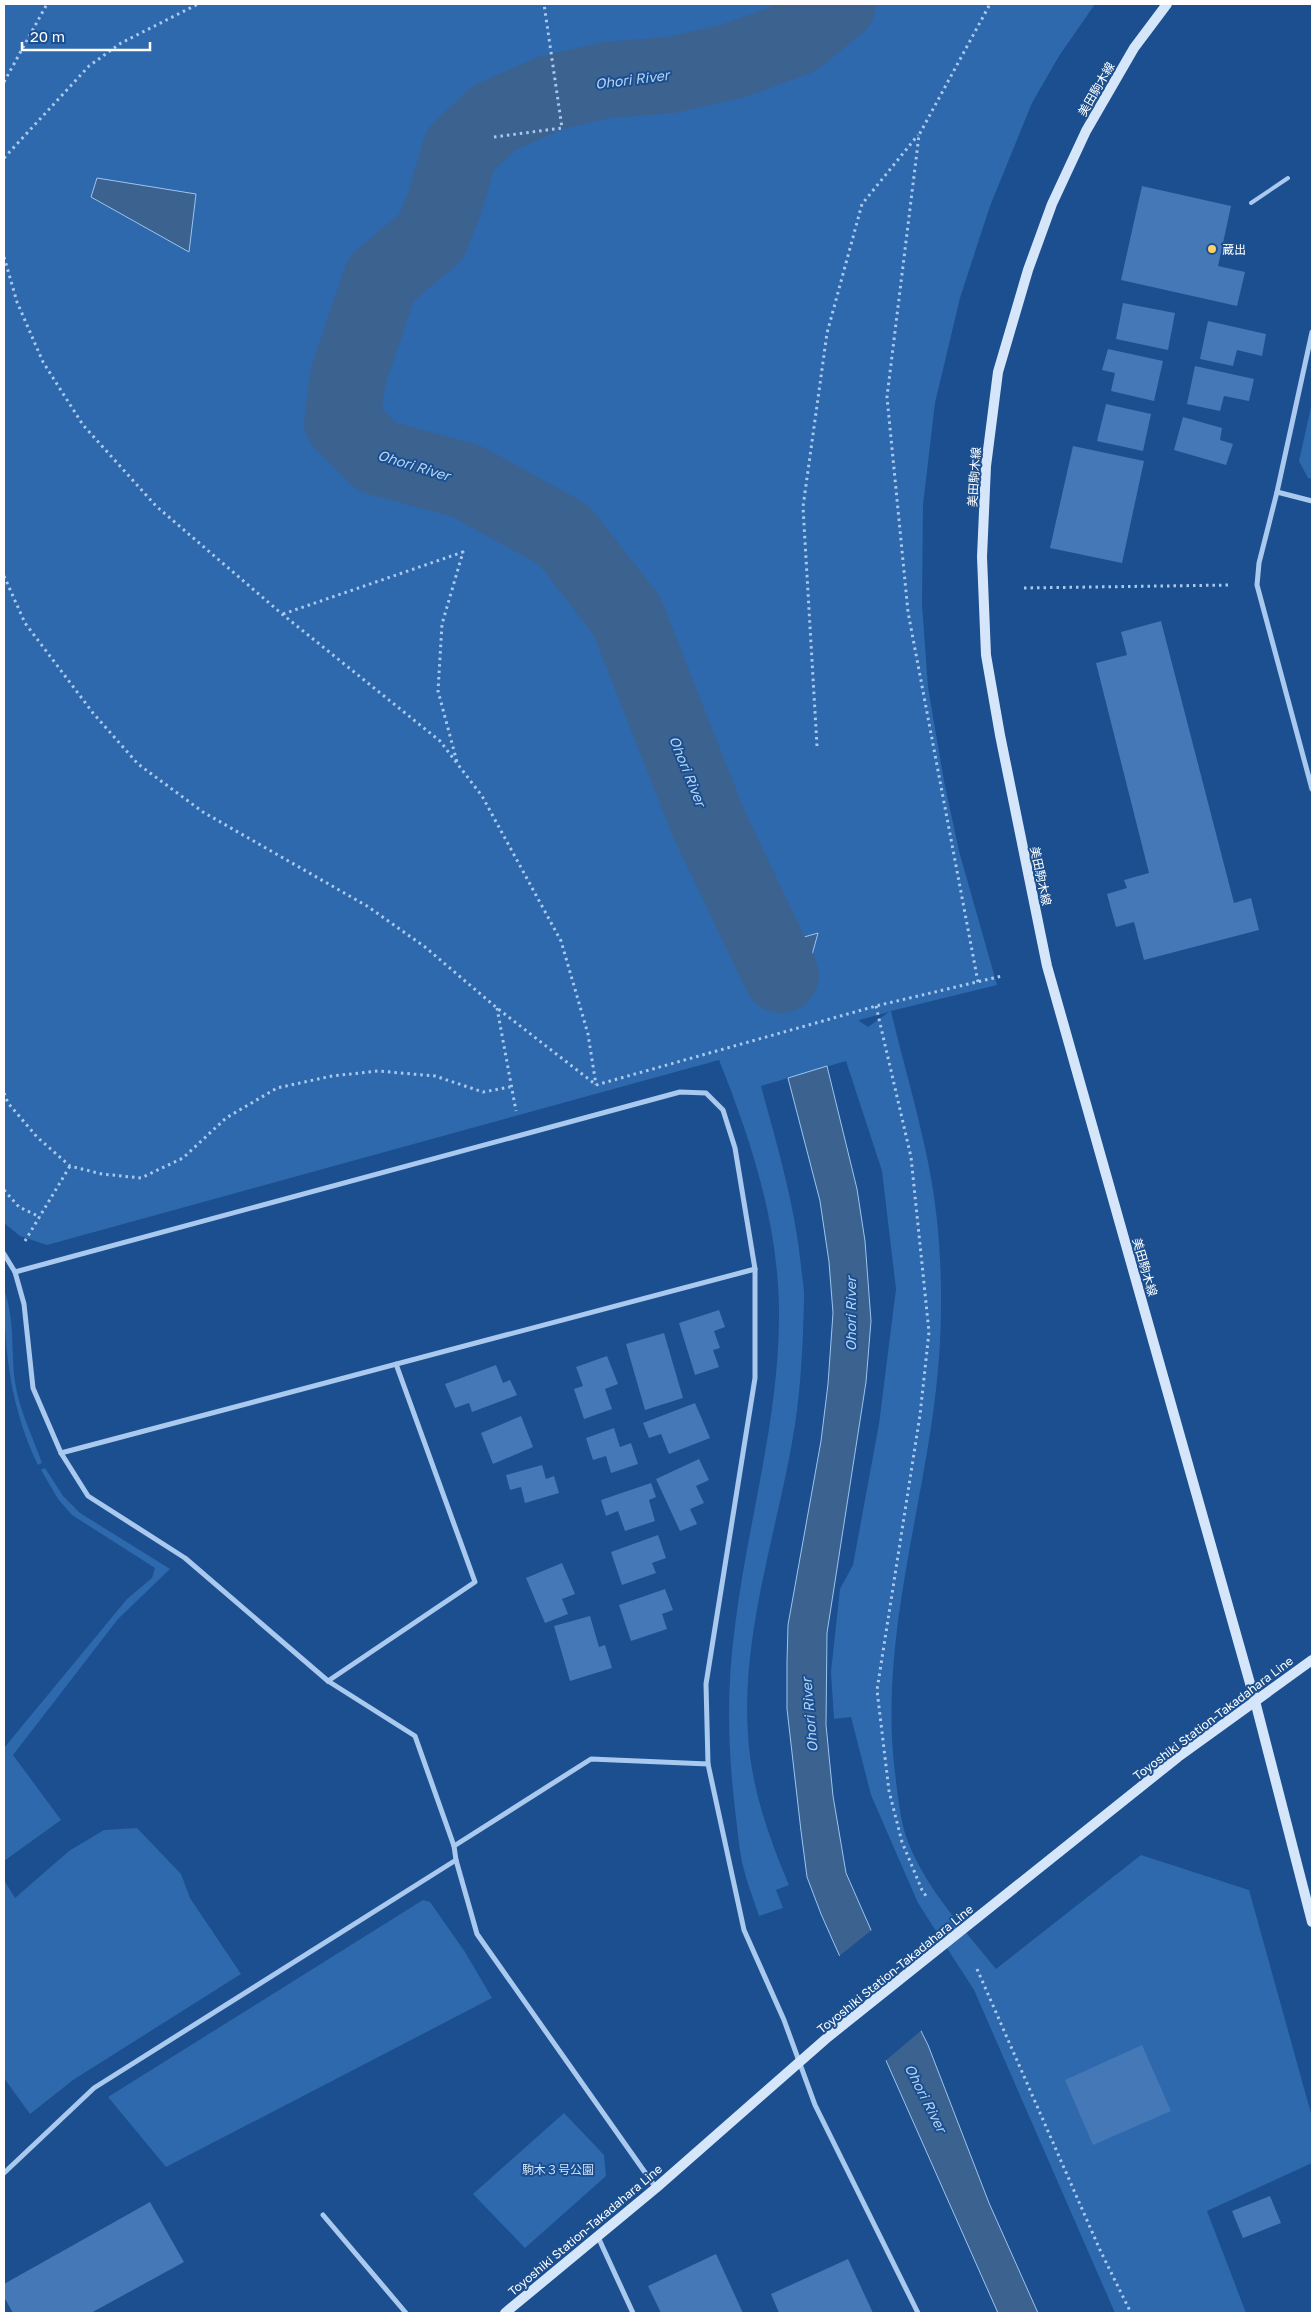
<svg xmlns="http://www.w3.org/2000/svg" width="1316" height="2317" viewBox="0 0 1316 2317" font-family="'Golos Text','Noto Sans JP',sans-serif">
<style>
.green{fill:#2e69ad;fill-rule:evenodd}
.water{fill:#3c6290;stroke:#9cc4f0}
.pier{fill:#1b4f8f}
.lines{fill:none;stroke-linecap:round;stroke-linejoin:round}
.river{stroke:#3c6290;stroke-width:76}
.building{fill:#4478b7}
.path{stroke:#a9c9ee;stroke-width:3;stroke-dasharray:2.5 4;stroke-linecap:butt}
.lane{stroke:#a9c9ee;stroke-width:4}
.street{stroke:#a9c9ee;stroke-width:5}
.secondary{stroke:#d6e6fa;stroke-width:10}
.poi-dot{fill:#ffd166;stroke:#1b4f8f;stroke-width:2}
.labels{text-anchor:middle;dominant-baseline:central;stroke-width:4;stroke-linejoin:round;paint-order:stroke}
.street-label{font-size:12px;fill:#fff;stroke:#1b4f8f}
.poi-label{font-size:12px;fill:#fff;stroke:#1b4f8f;text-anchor:start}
.park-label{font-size:12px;fill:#cfe3fa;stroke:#1b4f8f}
.water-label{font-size:14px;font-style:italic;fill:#b5d3f5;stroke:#1b4f8f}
</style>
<rect width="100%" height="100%" fill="#1b4f8f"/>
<g class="green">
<path d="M4,4H1095L1059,56L1032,103L990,206L960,298L935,403L923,505L922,604L928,687L944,781L959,851L997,985L891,1011C903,1062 918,1112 928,1162C940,1220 943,1282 940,1342C933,1486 877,1628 895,1773C898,1796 900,1821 908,1842C927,1890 964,1929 996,1969L1141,1855L1249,1890L1312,2117V2163L1207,2211L1246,2313H1115L974,1990L918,1903L871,1795L851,1717L834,1719L831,1672L840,1589L853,1565L879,1424L896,1289L882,1171L846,1061L761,1086C777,1145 795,1205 801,1266C802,1278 805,1290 804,1302C803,1343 801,1385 795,1425C779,1527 741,1630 748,1735C751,1787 769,1838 789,1885L776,1890L783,1908L759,1916C753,1898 746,1880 742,1862C739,1848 738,1833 736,1818C728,1754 726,1691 735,1626C748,1520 780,1417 779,1310C778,1222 751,1140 719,1060L47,1245L20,1236L4,1223ZM889,1012L868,1027L858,1020H859Z"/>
<path d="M1312,403V479L1308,478L1299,461Z"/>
<path d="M4,1290C15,1318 11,1352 15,1382C19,1410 33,1437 42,1463L38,1465C11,1410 4,1351 4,1290Z"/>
<path d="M45,1468L63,1496L80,1513L170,1569L118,1619L13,1755L61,1820L4,1861V1748L127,1599L152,1578L155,1568L72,1515L58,1499L41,1470Z"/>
<path d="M137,1828L181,1874L190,1898L241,1974L73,2080L30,2114L4,2078V1880L15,1898L69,1851L104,1830Z"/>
<path d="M423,1900L430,1902L465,1952L492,1998L166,2167L108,2097Z"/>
<path d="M564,2113L604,2155L606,2176L525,2248L473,2194Z"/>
</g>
<g class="water">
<path d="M97,178L196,194L189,252L91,197Z"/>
<path d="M818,933L807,973L765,986L735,957Z"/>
<path d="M827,1066L857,1189L865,1241L871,1321L866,1382L827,1633L826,1725L833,1796L846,1873L871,1930L928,2045L989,2203L1038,2313H998L821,1914L807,1877L801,1831L787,1709V1662L788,1625L821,1441L828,1384L833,1313L829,1262L820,1201L788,1078Z"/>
</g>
<path class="pier" d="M873,1929L923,2029L884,2062L838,1957Z"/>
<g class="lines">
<path class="river" d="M781,975L708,822L627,616L564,535L466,481L377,457L342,422L348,377L381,279L431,237L445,202L460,150L494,118L550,93L607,80L671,75L733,61L796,38L838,4"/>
</g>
<g class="building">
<path d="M1142,186L1231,206L1218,266L1245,272L1237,306L1121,280Z"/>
<path d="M1123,303L1175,313L1168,350L1116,339Z"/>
<path d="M1208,321L1266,334L1262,356L1237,350L1233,366L1200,359Z"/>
<path d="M1108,349L1163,361L1154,401L1111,391L1115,373L1102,370Z"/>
<path d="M1195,366L1254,379L1249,401L1224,396L1220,411L1187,404Z"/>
<path d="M1106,404L1151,414L1143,451L1097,441Z"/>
<path d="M1183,417L1222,428L1220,440L1233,444L1226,465L1174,450Z"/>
<path d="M1073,446L1144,461L1122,563L1050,548Z"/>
<path d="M1161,621L1234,903L1251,898L1259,930L1144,960L1134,922L1116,927L1107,894L1127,888L1124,880L1149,873L1096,663L1127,655L1121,632Z"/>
<path d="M719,1310L725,1327L714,1331L720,1348L713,1350L719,1367L695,1375L679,1323Z"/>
<path d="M664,1333L683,1398L645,1410L626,1344Z"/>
<path d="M607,1356L618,1384L605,1389L612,1409L584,1419L574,1389L583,1386L576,1367Z"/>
<path d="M496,1365L503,1383L510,1380L517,1395L472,1412L469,1403L455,1408L445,1384Z"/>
<path d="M695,1403L710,1438L669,1454L661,1434L649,1438L643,1423Z"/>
<path d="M521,1416L533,1447L493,1464L481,1433Z"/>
<path d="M614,1428L620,1447L631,1443L638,1464L611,1473L606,1456L593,1460L586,1438Z"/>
<path d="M699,1459L709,1480L696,1486L704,1503L690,1509L697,1524L680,1531L656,1479Z"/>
<path d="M542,1465L546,1479L554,1476L559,1493L525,1503L521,1487L510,1490L506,1475Z"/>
<path d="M651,1483L656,1497L649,1500L655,1521L625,1531L618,1511L606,1516L601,1500Z"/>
<path d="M658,1535L666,1558L652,1563L656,1573L622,1585L611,1552Z"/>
<path d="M562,1563L575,1594L562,1599L568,1614L545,1623L526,1578Z"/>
<path d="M665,1589L673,1610L662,1614L667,1629L631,1641L619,1605Z"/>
<path d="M590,1616L599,1647L605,1645L612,1668L570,1681L554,1626Z"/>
<path d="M1142,2045L1171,2111L1093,2145L1065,2080Z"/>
<path d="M1270,2196L1281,2223L1243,2238L1232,2211Z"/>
<path d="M150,2202L184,2262L91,2313H13L4,2297V2284Z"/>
<path d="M716,2254L743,2313H661L648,2286Z"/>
<path d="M848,2259L873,2313H779L771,2294Z"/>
</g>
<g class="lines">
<g class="path">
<path d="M4,82L47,4"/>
<path d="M494,137L562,128L544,4"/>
<path d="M4,158L89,66L121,43L198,4"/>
<path d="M4,257L17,302L43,362L83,425L156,506L282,614L440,741L482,796L561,941L588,1034L596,1085"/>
<path d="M4,576L25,623L93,713L138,764L203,812L367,906L425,947L497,1008L595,1084"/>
<path d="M1024,588L1231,585"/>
<path d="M283,614L463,552L442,624L438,691L457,762"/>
<path d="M817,746L803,507L827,333L862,204L918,135"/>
<path d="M978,982L908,612L887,397L919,135L990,4"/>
<path d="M876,1006L911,1157L929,1332L920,1415L877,1690L889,1791L902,1842L922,1890L928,1899"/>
<path d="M497,1008L516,1111"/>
<path d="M596,1085L876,1006L1002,976"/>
<path d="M4,1093L8,1103L37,1137L70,1166L102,1174L141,1178L183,1158L226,1118L277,1088L332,1076L378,1071L435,1076L483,1092L510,1087"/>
<path d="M4,1190L19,1207L40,1217"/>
<path d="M25,1241L70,1166"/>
<path d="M977,1969L1100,2250L1131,2313"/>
</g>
<path class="lane" d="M1251,203L1288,178"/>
<g class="street">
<path d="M1312,332L1277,492L1259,563L1257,585L1312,789"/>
<path d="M1277,492L1312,501"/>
<path d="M4,1254L15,1272L680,1092L706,1093L723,1110L735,1148L755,1269V1378L706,1684L708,1764L744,1930L784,2020L815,2105L918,2313"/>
<path d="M15,1272L24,1304L33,1388L61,1453L88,1496L185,1558L328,1681L415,1736L454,1846L456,1860L477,1934L656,2188"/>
<path d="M61,1453L755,1269"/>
<path d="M328,1681L475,1582L396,1364"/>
<path d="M454,1846L591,1759L708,1764"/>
<path d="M4,2173L94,2088L456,1860"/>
<path d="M323,2215L406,2313"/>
<path d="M598,2237L633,2313"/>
</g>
<g class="secondary">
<path d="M1167,4L1134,48L1086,131L1052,204L1028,270L998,372L986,466L982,557L986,655L1000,735L1047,966L1255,1701L1312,1922"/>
<path d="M505,2313L656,2188L828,2037L1178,1757L1312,1660"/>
</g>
</g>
<circle class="poi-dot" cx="1212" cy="249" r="5"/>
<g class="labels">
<g class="street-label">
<text transform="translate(1096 89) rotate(-60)">美田駒木線</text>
<text transform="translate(974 477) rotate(-86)">美田駒木線</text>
<text transform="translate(1041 876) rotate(78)">美田駒木線</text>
<text transform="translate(1145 1267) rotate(74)">美田駒木線</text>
<text transform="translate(1213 1718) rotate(-37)">Toyoshiki Station-Takadahara Line</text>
<text transform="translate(895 1969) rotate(-39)">Toyoshiki Station-Takadahara Line</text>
<text transform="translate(585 2230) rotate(-40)">Toyoshiki Station-Takadahara Line</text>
</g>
<g class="poi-label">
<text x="1222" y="249">蔵出</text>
</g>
<g class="park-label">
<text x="558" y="2169">駒木３号公園</text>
</g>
<g class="water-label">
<text transform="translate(632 79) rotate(-7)">Ohori River</text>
<text transform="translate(414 465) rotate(17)">Ohori River</text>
<text transform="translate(688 771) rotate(68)">Ohori River</text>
<text transform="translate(850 1314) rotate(-90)">Ohori River</text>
<text transform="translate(809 1715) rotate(-95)">Ohori River</text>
<text transform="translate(926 2098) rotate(63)">Ohori River</text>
</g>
</g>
<rect width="1316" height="2317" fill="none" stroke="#ffffff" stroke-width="10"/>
<path d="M22 42v8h128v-8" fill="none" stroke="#ffffff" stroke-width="2.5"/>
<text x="30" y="42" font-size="15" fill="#ffffff" stroke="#1b4f8f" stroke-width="4" paint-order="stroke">20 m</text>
</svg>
